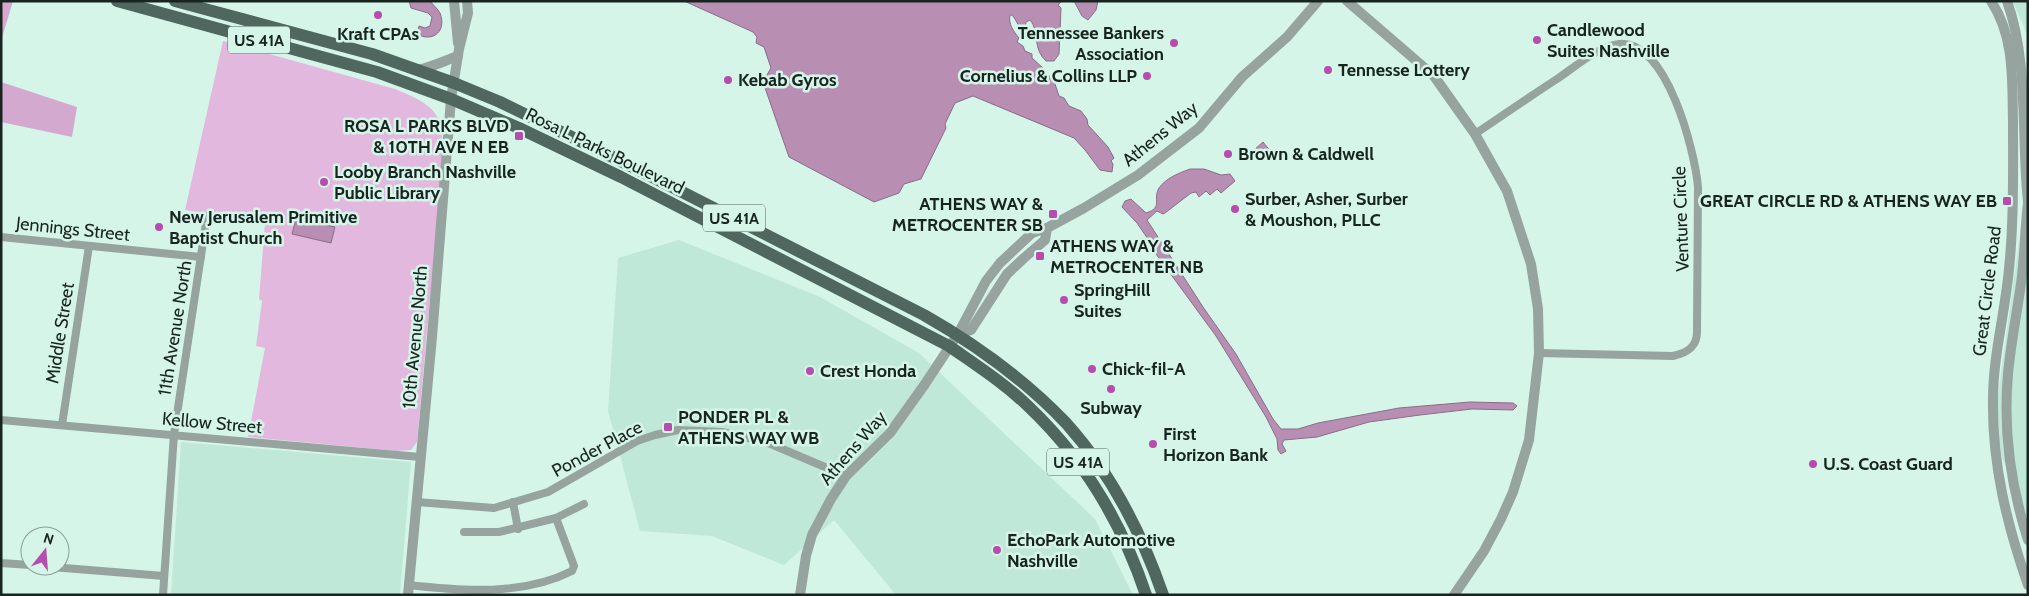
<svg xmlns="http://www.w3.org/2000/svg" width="2029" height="596" viewBox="0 0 2029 596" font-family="Cabin,sans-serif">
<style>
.built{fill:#c0e8d9}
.green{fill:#e3b8de}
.forest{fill:#d4a9cf}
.water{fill:#b88eb3;stroke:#886e87}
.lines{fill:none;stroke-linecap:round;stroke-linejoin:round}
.minor{stroke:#96a39e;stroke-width:8}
.tertiary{stroke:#96a39e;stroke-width:10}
.primary{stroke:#50675f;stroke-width:12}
.poi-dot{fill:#b54cae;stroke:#d5f5e9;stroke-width:2}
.labels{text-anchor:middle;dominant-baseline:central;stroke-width:5;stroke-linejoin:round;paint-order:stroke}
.shield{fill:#d5f5e9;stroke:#51635c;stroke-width:1}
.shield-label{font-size:16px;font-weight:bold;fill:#182420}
.poi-label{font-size:18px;font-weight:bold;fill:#182420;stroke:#d5f5e9;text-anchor:start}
.street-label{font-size:18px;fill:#182420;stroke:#d5f5e9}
</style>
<rect width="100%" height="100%" fill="#d5f5e9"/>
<g class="built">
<path d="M2013,1H2028V37Z"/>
<path d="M2028,176V528L1993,432Z"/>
<path d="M679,240L820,297L919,353L1095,519L1133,595H896L834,520L784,565L712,536L640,531L608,411L618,258Z"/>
<path d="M181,442L411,462L400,595H171Z"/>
</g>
<path class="green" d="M223,41L395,89C443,108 444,118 442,168L417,442L411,450L397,451L248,437L265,348L256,346L262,301L259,299L265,223L185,210Z"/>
<g class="forest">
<path d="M1,1H13L1,41Z"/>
<path d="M1,82L77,107L72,137L1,122Z"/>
</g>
<g class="water">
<path d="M409,1H430C433,5 438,9 440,13C447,31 433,43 417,34L419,26L425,28L430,26L432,17L428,13L411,8Z"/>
<path d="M684,1H1062L1058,5L1061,8L1059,54L1054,61H1046C1032,48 1040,32 1030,20L1026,22L1025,28L1022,29C1017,26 1017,20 1012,15H1010C1008,24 1014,32 1019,38L1017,42L1023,46L1025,51L1032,54V58L1044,69L1043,72L1053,78L1059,96L1064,98L1069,106L1081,111L1087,119L1088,125L1108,147L1114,158L1111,161L1113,164L1112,172L1100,170L1085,150L1074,138L973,96L955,103L945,124L946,128L921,179L904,184L899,193L874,202L789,157L763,82L771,68L764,47L756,43L757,37L753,32Z"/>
<path d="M1074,1H1098L1096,10L1088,20L1082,16Z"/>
<path d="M1263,142L1272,153L1265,159L1261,154L1255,160L1251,155L1245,160L1244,159Z"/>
<path d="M1190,169H1204L1221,175L1230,174L1235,181L1221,193L1217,189L1210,195L1206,191L1199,197L1196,192L1191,193L1165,213L1163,214L1157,211L1147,220L1203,307L1236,354L1273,419L1281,429H1298L1318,423L1399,408L1470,402L1513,403L1517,406L1513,410L1472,409L1420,415L1369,422L1317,437L1284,440L1282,444L1286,451L1281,454L1278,450L1277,439L1266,417L1216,336L1156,254L1150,242L1137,223L1122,207L1125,201L1131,199L1146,213C1164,207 1152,200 1159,188C1166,178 1179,173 1190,169Z"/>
<path d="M296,219L335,227L331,243L292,234Z"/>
</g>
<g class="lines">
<g class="minor">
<path d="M1475,134C1502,116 1529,97 1557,79C1575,67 1597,47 1619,44C1667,39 1695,152 1698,187L1697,332C1697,347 1687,353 1673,356L1539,353"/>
<path d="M1,237L201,257"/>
<path d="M1,420L420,457"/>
<path d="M62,425L89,246"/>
<path d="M417,502L494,508L548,492L637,441L655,435L678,430L722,432L766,442L846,476"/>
<path d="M513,502L518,529"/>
<path d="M464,532H499L556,518"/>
<path d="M1,563L30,565"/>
<path d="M39,566L164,576"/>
<path d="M409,585C462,591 523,596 572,571L574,566L556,518L584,504"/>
<path d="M163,595L174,434L207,216"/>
</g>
<g class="tertiary">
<path d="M454,1L458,43"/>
<path d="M1347,1L1434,76L1475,134L1507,191L1531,264L1538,309L1539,353L1529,440L1513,492L1501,519L1484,551L1454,595"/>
<path d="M1991,1C2015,37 2012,81 2013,122C2013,171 2014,220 2009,269C2005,313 1993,356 1993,400C1992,464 2007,525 2028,585"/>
<path d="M2007,1C2029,62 2021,136 2028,202"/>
<path d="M418,70C432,67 444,61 458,56"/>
<path d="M2028,203C2025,227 2025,251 2022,276C2018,308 2011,341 2008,374C2003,430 2011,487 2028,540"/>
<path d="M958,334L971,330L1007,274L1024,258L1045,240L1047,228"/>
<path d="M408,595L432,337L451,99L459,49L468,13L467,1"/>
<path d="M800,595L806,556L812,535L831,499L846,476L890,433L925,384L958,334L986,281L1000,263L1032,233L1047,228L1084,208L1138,175L1199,128L1242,77L1287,37L1318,1"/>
</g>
<g class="primary">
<path d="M117,1L377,72L451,99L519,128L621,177L949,346C976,365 1004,383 1028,406C1083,458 1122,523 1146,595"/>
<path d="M175,1L372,54L454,83L500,102L631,166L924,315C975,344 1025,380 1066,423C1110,472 1142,534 1163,595"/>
</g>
</g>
<g class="poi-dot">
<circle cx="378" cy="15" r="5"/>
<circle cx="1537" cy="40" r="5"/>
<circle cx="1174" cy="43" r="5"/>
<circle cx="1328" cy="70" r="5"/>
<circle cx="1147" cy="76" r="5"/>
<circle cx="728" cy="80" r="5"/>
<rect x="514" y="131" width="10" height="10" rx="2.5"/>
<circle cx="1228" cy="154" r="5"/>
<circle cx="324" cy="182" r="5"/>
<rect x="2002" y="196" width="10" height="10" rx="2.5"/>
<circle cx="1235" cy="209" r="5"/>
<rect x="1048" y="209" width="10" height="10" rx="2.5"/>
<circle cx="159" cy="227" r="5"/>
<rect x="1035" y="251" width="10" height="10" rx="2.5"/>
<circle cx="1064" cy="300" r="5"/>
<circle cx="1092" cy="369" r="5"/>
<circle cx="810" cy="371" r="5"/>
<circle cx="1111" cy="389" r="5"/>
<rect x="663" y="422" width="10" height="10" rx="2.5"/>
<circle cx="1153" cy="444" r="5"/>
<circle cx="1813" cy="464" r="5"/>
<circle cx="997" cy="550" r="5"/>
</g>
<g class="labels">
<g class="shield">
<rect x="228" y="26.5" width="62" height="27" rx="4"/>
<rect x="703" y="204.5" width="62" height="27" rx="4"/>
<rect x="1047" y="448.5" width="62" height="27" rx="4"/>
</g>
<g class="shield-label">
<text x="259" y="40">US 41A</text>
<text x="734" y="218">US 41A</text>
<text x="1078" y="462">US 41A</text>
</g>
<g class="poi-label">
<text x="1547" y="30">Candlewood<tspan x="1547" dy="21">Suites Nashville</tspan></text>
<text x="1164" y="33" text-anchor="end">Tennessee Bankers<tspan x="1164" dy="21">Association</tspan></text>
<text x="378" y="34" text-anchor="middle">Kraft CPAs</text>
<text x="1338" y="70">Tennesse Lottery</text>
<text x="1137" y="76" text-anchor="end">Cornelius &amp; Collins LLP</text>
<text x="738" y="80">Kebab Gyros</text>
<text x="509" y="126" text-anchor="end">ROSA L PARKS BLVD<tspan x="509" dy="21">&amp; 10TH AVE N EB</tspan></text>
<text x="1238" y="154">Brown &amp; Caldwell</text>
<text x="334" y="172">Looby Branch Nashville<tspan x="334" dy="21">Public Library</tspan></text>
<text x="1245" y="199">Surber, Asher, Surber<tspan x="1245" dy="21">&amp; Moushon, PLLC</tspan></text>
<text x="1997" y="201" text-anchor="end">GREAT CIRCLE RD &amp; ATHENS WAY EB</text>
<text x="1043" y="204" text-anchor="end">ATHENS WAY &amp;<tspan x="1043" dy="21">METROCENTER SB</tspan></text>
<text x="169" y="217">New Jerusalem Primitive<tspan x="169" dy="21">Baptist Church</tspan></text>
<text x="1050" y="246">ATHENS WAY &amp;<tspan x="1050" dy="21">METROCENTER NB</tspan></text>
<text x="1074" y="290">SpringHill<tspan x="1074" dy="21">Suites</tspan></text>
<text x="1102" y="369">Chick-fil-A</text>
<text x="820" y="371">Crest Honda</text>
<text x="1111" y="408" text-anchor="middle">Subway</text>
<text x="678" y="417">PONDER PL &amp;<tspan x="678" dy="21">ATHENS WAY WB</tspan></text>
<text x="1163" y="434">First<tspan x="1163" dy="21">Horizon Bank</tspan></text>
<text x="1823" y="464">U.S. Coast Guard</text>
<text x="1007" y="540">EchoPark Automotive<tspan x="1007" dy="21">Nashville</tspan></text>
</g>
<g class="street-label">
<text transform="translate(1160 134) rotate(-39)">Athens Way</text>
<text transform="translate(605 151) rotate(26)">Rosa L Parks Boulevard</text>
<text transform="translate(1681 219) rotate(-92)">Venture Circle</text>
<text transform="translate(73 229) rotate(6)">Jennings Street</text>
<text transform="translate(1987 291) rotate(-83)">Great Circle Road</text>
<text transform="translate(175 328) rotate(-81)">11th Avenue North</text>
<text transform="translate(60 333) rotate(-81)">Middle Street</text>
<text transform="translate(415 337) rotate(-85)">10th Avenue North</text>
<text transform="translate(212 423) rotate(5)">Kellow Street</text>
<text transform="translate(853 448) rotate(-49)">Athens Way</text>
<text transform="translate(597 449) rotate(-28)">Ponder Place</text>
</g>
</g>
<rect width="2029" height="596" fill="none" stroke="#182420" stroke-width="5"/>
<g transform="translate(45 551) rotate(17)"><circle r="24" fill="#d5f5e9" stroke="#89a199"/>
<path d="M0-4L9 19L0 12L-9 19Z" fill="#b54cae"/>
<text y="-8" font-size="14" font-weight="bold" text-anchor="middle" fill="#182420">N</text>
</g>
</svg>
